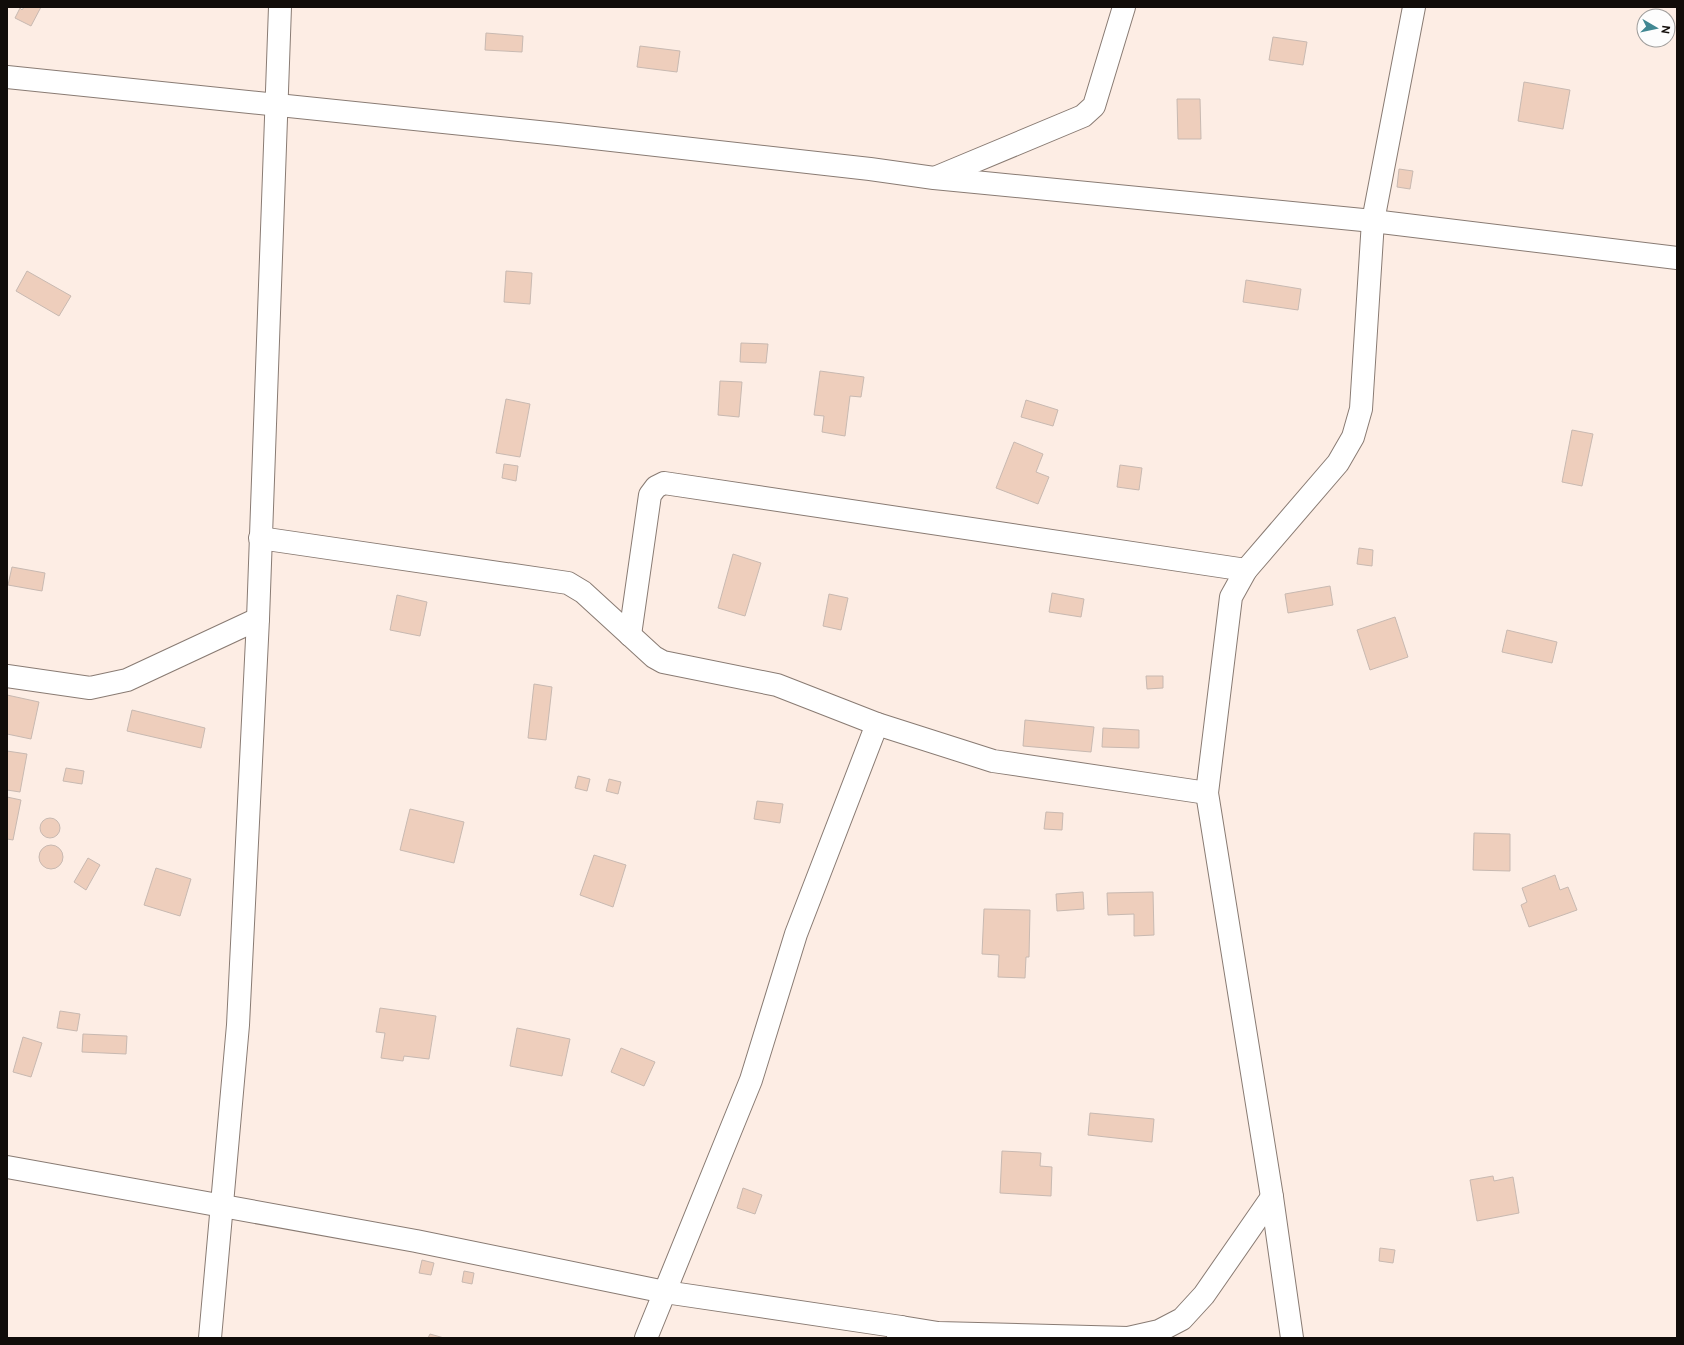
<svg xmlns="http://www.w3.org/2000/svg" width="1684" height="1345" viewBox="0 0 1684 1345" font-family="'Public Sans',sans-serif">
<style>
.building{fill:#eecebc;stroke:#c8b9b1}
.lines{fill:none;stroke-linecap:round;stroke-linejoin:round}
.minor-casing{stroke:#897b73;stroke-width:24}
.minor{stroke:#fff;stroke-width:22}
</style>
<rect width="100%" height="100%" fill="#fdede4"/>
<g class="building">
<path d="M24,7H41L31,26L15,18L20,8L22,10Z"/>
<path d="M486,33L523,36L522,52L485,50Z"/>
<path d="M1273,37L1307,42L1303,65L1269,60Z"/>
<path d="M640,46L680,51L677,72L637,67Z"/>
<path d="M1524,82L1570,90L1563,129L1518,121Z"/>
<path d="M1177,99H1200L1201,139H1178Z"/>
<path d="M1399,169L1413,171L1410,189L1397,187Z"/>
<path d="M27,271L71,296L59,316L16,291Z"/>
<path d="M506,271L532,273L530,304L504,302Z"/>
<path d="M1246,280L1301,289L1298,310L1243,302Z"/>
<path d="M741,343L768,344L766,363L740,362Z"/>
<path d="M820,371L864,377L861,397L850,396L845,436L822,432L824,416L814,415Z"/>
<path d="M720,381L742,382L739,417L718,415Z"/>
<path d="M506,399L530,404L520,457L496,453Z"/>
<path d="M1026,400L1058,410L1053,426L1021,417Z"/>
<path d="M1572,430L1593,434L1582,486L1562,482Z"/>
<path d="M1014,442L1043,454L1036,472L1049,477L1038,504L996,488Z"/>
<path d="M504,464L518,466L516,481L502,478Z"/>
<path d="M1120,465L1142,468L1139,490L1117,487Z"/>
<path d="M1359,548L1373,550L1372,566L1357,564Z"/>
<path d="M733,554L761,563L745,616L718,608Z"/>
<path d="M12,567L45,573L42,591L8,585Z"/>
<path d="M1330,586L1333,605L1288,613L1285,594Z"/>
<path d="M1052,593L1084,599L1081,617L1049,612Z"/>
<path d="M829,594L848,598L841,630L823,626Z"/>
<path d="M397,595L427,602L420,636L390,630Z"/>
<path d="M1395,617L1408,657L1370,670L1357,630Z"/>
<path d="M1507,630L1557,642L1552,663L1502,652Z"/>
<path d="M1146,676H1163V688L1147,689Z"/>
<path d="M534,684L552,687L546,740L528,738Z"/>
<path d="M7,695L39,702L31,739L7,734Z"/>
<path d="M132,710L205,728L201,748L127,731Z"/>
<path d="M1025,720L1094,727L1091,752L1023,746Z"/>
<path d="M1103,728L1139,730V748L1102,747Z"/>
<path d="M7,751L27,754L20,792L7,790Z"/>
<path d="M66,768L84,771L82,784L63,781Z"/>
<path d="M578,776L590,779L587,791L575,788Z"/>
<path d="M609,779L621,782L618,794L606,791Z"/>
<path d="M7,797L21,800L13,840L7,839Z"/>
<path d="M757,801L783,804L780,823L754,819Z"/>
<path d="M410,809L464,822L454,863L400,850Z"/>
<path d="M1046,812L1063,813L1062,830L1044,829Z"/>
<circle cx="50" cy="828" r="10"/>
<path d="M1474,833L1510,834V871L1473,870Z"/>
<circle cx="51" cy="857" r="12"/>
<path d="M594,855L626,865L613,907L580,895Z"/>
<path d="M88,858L100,865L86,890L74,882Z"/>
<path d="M156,868L191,879L180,916L144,905Z"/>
<path d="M1555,875L1560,890L1568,887L1577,910L1529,927L1521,905L1527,902L1522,888Z"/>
<path d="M1083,892L1084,909L1057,911L1056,894Z"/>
<path d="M1153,892L1154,935L1134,936V914L1108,915L1107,893Z"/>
<path d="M984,909L1030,910L1029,957H1026L1025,978L998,977L999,955L982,954Z"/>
<path d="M380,1008L436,1016L429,1059L404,1056L403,1061L381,1058L385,1033L376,1032Z"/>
<path d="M60,1011L80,1014L77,1031L57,1028Z"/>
<path d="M517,1028L570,1039L562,1076L510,1066Z"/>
<path d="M83,1034L127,1036L126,1054L82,1052Z"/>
<path d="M23,1037L42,1043L31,1077L13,1072Z"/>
<path d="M621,1048L655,1062L644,1086L611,1072Z"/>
<path d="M1090,1113L1154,1119L1152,1142L1088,1135Z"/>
<path d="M1002,1151L1041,1153L1040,1166L1052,1167L1051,1196L1000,1193Z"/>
<path d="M1493,1176L1494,1181L1513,1177L1519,1213L1477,1221L1470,1180Z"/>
<path d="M743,1188L762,1195L755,1214L737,1208Z"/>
<path d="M1380,1248L1395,1250L1393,1263L1379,1261Z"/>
<path d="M422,1260L434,1263L431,1275L419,1273Z"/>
<path d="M464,1271L474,1273L472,1284L462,1282Z"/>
<path d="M430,1334L444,1338H428Z"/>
</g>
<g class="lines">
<g class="minor-casing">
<g id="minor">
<path d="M7,77L558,134L870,169L934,178L1373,221L1677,258"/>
<path d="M937,177L1083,116L1094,106L1124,7"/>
<path d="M260,538L568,583L583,592L654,657L663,662L777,685L877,724L993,761L1207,793"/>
<path d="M630,635L650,495L656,487L664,483L1246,570"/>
<path d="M7,676L90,688L127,680L258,619"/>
<path d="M7,1167L416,1241L665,1292L901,1327"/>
<path d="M210,1338L238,1025L258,619L280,7"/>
<path d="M646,1338L751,1080L796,934L877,724"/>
<path d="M898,1338L901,1327L938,1333L1128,1338L1159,1331L1182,1319L1204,1295L1272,1197"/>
<path d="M1292,1338L1272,1197L1207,793L1231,597L1246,570L1338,463L1353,437L1361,409L1373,221L1414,7"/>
</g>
</g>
<use href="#minor" class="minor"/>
</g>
<rect width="1684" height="1345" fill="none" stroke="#110c09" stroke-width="16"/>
<g transform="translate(1656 28) rotate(99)"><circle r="19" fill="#fdfdfd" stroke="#9f9d9b"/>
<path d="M0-3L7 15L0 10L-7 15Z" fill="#418792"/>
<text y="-6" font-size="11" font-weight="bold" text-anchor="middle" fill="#110c09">N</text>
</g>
</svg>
